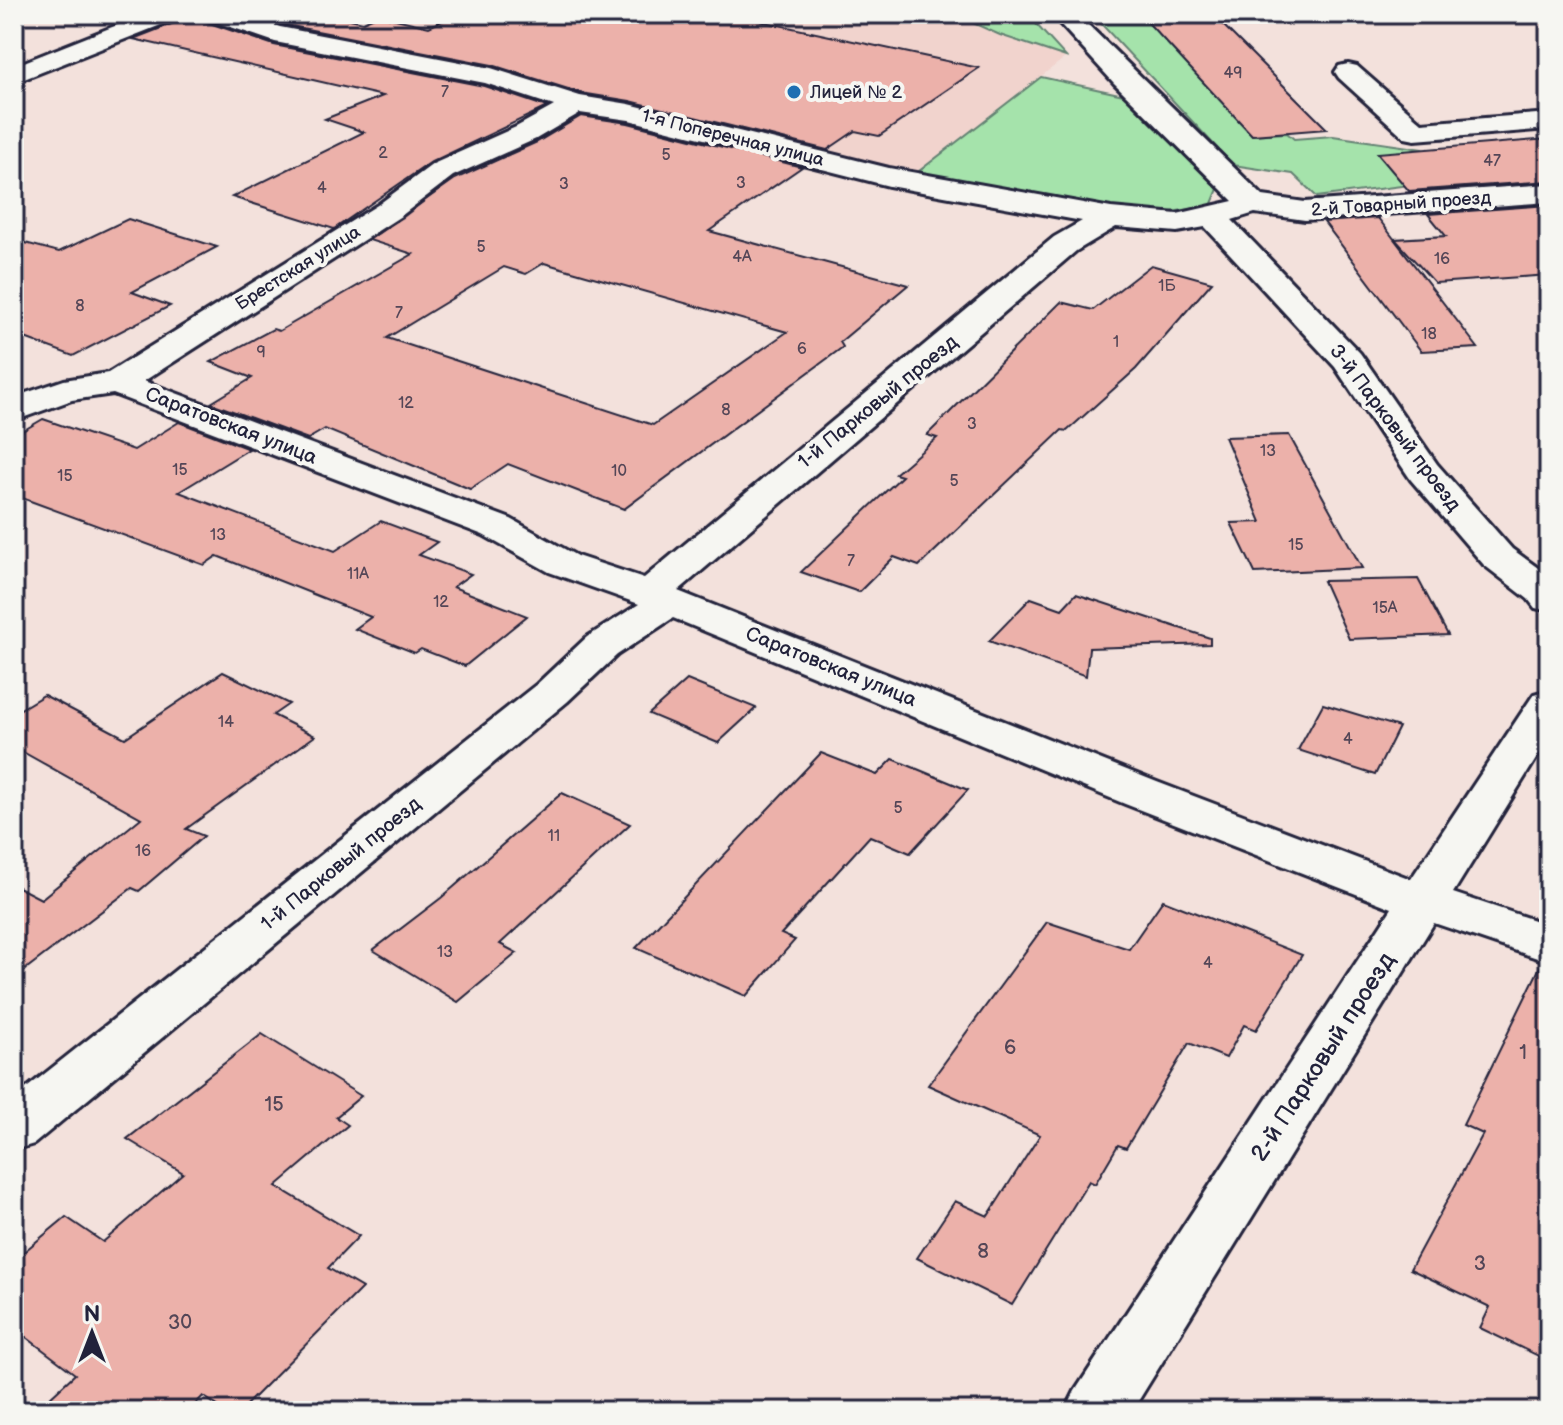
<svg xmlns="http://www.w3.org/2000/svg" width="1563" height="1425" viewBox="0 0 1563 1425" font-family="'Balsamiq Sans',sans-serif">
<style>
.built{fill:#f1d3cd}
.green{fill:#a5e3ab;stroke:#648273;stroke-width:2}
.building{fill:#ecb1aa;stroke:#22223b;stroke-width:2;fill-rule:evenodd}
.lines{fill:none;stroke-linecap:round;stroke-linejoin:round}
.minor-casing{stroke:#22223b;stroke-width:6}
.minor{fill:#f6f6f2;fill-rule:evenodd}
.poi-dot{fill:#1f6fb2;stroke:#f6f6f2;stroke-width:3}
.labels{text-anchor:middle;dominant-baseline:central;stroke-width:8;stroke-linejoin:round;paint-order:stroke}
.number-label{font-size:16px;fill:#544657}
.far-poi-label{font-size:18px;fill:#22223b;stroke:#f6f6f2;text-anchor:start}
.far-street-label{font-size:18px;fill:#22223b;stroke:#f6f6f2}
.street-label{font-size:20px;fill:#22223b;stroke:#f6f6f2}
.near-number-label{font-size:20px;fill:#544657}
.near-street-label{font-size:24px;fill:#22223b;stroke:#f6f6f2}
</style>
<rect width="100%" height="100%" fill="#f3e1dc"/>
<filter id="ink" filterUnits="userSpaceOnUse"><feTurbulence type="fractalNoise" baseFrequency=".0125" numOctaves="2"/><feDisplacementMap in="SourceGraphic" scale="16" xChannelSelector="R" yChannelSelector="G"/><feConvolveMatrix kernelMatrix="1 2 1 2 8 2 1 2 1" color-interpolation-filters="sRGB"/></filter>
<g filter="url(#ink)">
<path class="built" d="M415,14H1027L1066,57L914,175L357,43Z"/>
<g class="green">
<path d="M953,14H1027L1066,57L1000,35Z"/>
<path d="M1092,14H1140L1252,135L1287,133L1294,139L1333,136L1422,149L1455,179L1317,197L1293,174L1233,165Z"/>
<path d="M1041,77L1128,96L1218,189L1211,206L1164,213H1110L914,175Z"/>
</g>
<g class="building">
<path d="M182,14H201L206,22L274,45L484,86L547,107L431,162L334,229L232,197L364,132L325,119L383,96L133,39L177,22Z"/>
<path d="M250,14H328L363,22L379,15L429,27L457,14H727L979,68L879,136L855,131L827,150L630,101L581,93L492,65L281,24Z"/>
<path d="M1140,14H1212L1327,129L1252,135Z"/>
<path d="M581,116L628,123L802,167L709,231L908,285L840,342L843,347L624,509L508,464L470,489L325,429L308,439L211,403L252,378L211,362L273,329L279,331L413,254L369,240L455,179L537,142ZM544,263L787,332L653,425L387,338L504,267L526,274Z"/>
<path d="M1549,139V181L1409,191L1377,153Z"/>
<path d="M1549,205V275L1435,283L1395,239L1446,236L1428,214Z"/>
<path d="M1378,218L1478,348L1421,351L1324,222Z"/>
<path d="M128,219L217,247L132,292L170,306L73,356L14,334V240L59,252Z"/>
<path d="M1151,265L1212,282L1136,369L1067,431L1062,430L919,566L894,557L859,592L801,572L902,476L895,474L937,438L927,435L1061,302L1093,310Z"/>
<path d="M43,419L134,450L179,422L249,449L179,492L335,551L381,521L437,542L419,555L471,574L453,587L527,616L465,666L421,649L415,653L355,629L371,617L217,556L204,565L14,495V436Z"/>
<path d="M1289,435L1362,568L1255,573L1231,523L1261,522L1225,437Z"/>
<path d="M1418,579L1448,635L1349,639L1323,581Z"/>
<path d="M1076,594L1210,638V644L1089,648L1086,676L989,641L1031,598L1062,609Z"/>
<path d="M223,672L289,704L273,715L315,736L186,829L204,836L139,891L132,888L14,978V885L41,899L141,818L14,747V713L44,695L125,738Z"/>
<path d="M687,680L756,708L718,743L649,714Z"/>
<path d="M1323,704L1399,727L1375,775L1298,750Z"/>
<path d="M821,753L877,775L893,759L968,790L910,853L870,836L781,934L795,940L746,996L636,948Z"/>
<path d="M562,793L630,824L500,944L517,953L458,1002L373,950L441,898Z"/>
<path d="M1163,900L1302,955L1256,1030L1244,1025L1226,1058L1189,1043L1126,1148L1118,1145L1095,1184L1089,1181L1012,1305L917,1258L955,1201L988,1216L1040,1135L928,1085L1047,922L1129,949Z"/>
<path d="M1542,963L1549,965V1361L1480,1328L1490,1307L1410,1269L1483,1134L1463,1125Z"/>
<path d="M262,1034L361,1096L336,1117L348,1125L276,1186L359,1236L328,1268L362,1288L240,1411H225L203,1396L189,1411H35L75,1374L14,1328V1260L66,1217L103,1242L183,1173L127,1139Z"/>
</g>
<g class="lines">
<g class="minor-casing">
<g id="minor">
<path d="M145,14H179L176,19L14,83V66Z"/>
<path d="M204,14H241L280,27L491,68L580,96L629,104L889,168L1111,208L1177,214L1233,201L1114,83L1051,14H1077L1263,196L1305,202L1549,184V202L1305,220L1255,213L1232,220L1360,353L1437,464L1512,549L1549,576V611L1535,608L1528,599L1484,565L1411,480L1335,367L1205,227L1177,232L1116,227L1076,251L678,591L1157,782L1411,879L1534,694L1549,690V738L1453,893L1549,925V962L1434,923L1132,1411H1065L1075,1391L1392,908L1125,804L673,618L617,655L567,702L34,1144L14,1150V1098L537,684L587,637L639,604L549,572L483,535L113,394L72,400L14,421V397L64,380L108,373L379,204L433,164L516,127L554,106L485,83L275,42L207,19ZM580,113L629,120L889,186L1082,221L1054,237L644,578L577,556L511,519L144,381L401,216L453,176L536,139Z"/>
<path d="M1348,64L1357,66L1422,123L1549,113V129L1415,140L1405,138L1339,78L1335,72L1339,66Z"/>
</g>
</g>
<use href="#minor" class="minor"/>
</g>
</g>
<circle class="poi-dot" cx="794" cy="92" r="8"/>
<g class="labels">
<g class="number-label">
<text x="1233" y="73">49</text>
<text x="445" y="92">7</text>
<text x="383" y="153">2</text>
<text x="666" y="155">5</text>
<text x="1492" y="161">47</text>
<text x="741" y="183">3</text>
<text x="564" y="184">3</text>
<text x="322" y="188">4</text>
<text x="481" y="247">5</text>
<text x="742" y="257">4А</text>
<text x="1442" y="259">16</text>
<text x="1167" y="286">1Б</text>
<text x="80" y="306">8</text>
<text x="399" y="313">7</text>
<text x="1429" y="334">18</text>
<text x="1116" y="342">1</text>
<text x="802" y="349">6</text>
<text x="261" y="352">9</text>
<text x="406" y="403">12</text>
<text x="726" y="410">8</text>
<text x="972" y="424">3</text>
<text x="1268" y="451">13</text>
<text x="180" y="470">15</text>
<text x="619" y="471">10</text>
<text x="65" y="476">15</text>
<text x="954" y="481">5</text>
<text x="218" y="535">13</text>
<text x="1296" y="545">15</text>
<text x="851" y="561">7</text>
<text x="358" y="574">11А</text>
<text x="441" y="602">12</text>
<text x="1385" y="608">15А</text>
<text x="226" y="722">14</text>
<text x="1348" y="739">4</text>
<text x="898" y="808">5</text>
<text x="554" y="836">11</text>
<text x="143" y="851">16</text>
<text x="445" y="952">13</text>
<text x="1208" y="963">4</text>
</g>
<g class="far-poi-label">
<text x="810" y="92">Лицей № 2</text>
</g>
<g class="far-street-label">
<text transform="translate(733 138) rotate(14)">1-я Поперечная улица</text>
<text transform="translate(1401 204) rotate(-4)">2-й Товарный проезд</text>
<text transform="translate(298 268) rotate(-32)">Брестская улица</text>
</g>
<g class="street-label">
<text transform="translate(878 402) rotate(-39)">1-й Парковый проезд</text>
<text transform="translate(231 426) rotate(21)">Саратовская улица</text>
<text transform="translate(1395 428) rotate(53)">3-й Парковый проезд</text>
<text transform="translate(831 667) rotate(22)">Саратовская улица</text>
<text transform="translate(341 864) rotate(-39)">1-й Парковый проезд</text>
</g>
<g class="near-number-label">
<text x="1010" y="1048">6</text>
<text x="1523" y="1053">1</text>
<text x="274" y="1105">15</text>
<text x="983" y="1252">8</text>
<text x="1480" y="1264">3</text>
<text x="180" y="1323">30</text>
</g>
<g class="near-street-label">
<text transform="translate(1323 1057) rotate(-57)">2-й Парковый проезд</text>
</g>
</g>
<rect width="1563" height="1425" fill="none" stroke="#f6f6f2" stroke-width="48"/>
<rect x="24" y="24" width="1515" height="1377" fill="none" stroke="#22223b" stroke-width="3" filter="url(#ink)"/>
<g transform="translate(92 1333)" stroke="#f6f6f2" stroke-width="6" paint-order="stroke">
<path d="M0-6L14 30L0 20L-14 30Z" fill="#22223b"/>
<text y="-12" font-size="22" font-weight="bold" text-anchor="middle" fill="#22223b">N</text>
</g>
</svg>
